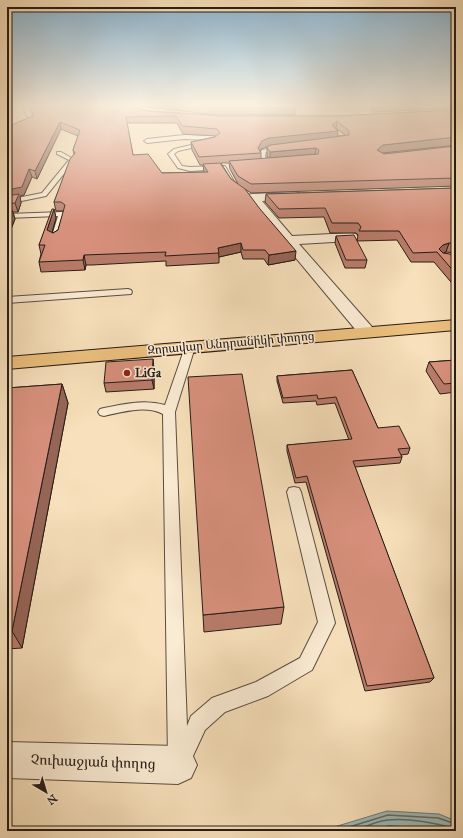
<svg xmlns="http://www.w3.org/2000/svg" width="463" height="838" viewBox="0 0 463 838" font-family="'IM FELL Great Primer','Noto Serif Armenian',serif">
<style>
.water{fill:#9fbbb8;stroke:#6f7b78}
.lines{fill:none;stroke-linecap:round;stroke-linejoin:round}
.shore{stroke:#636c68;stroke-width:1.5}
.service-casing{stroke:#5b4d40;stroke-width:2}
.minor-casing{stroke:#5b4d40;stroke-width:2}
.trunk-casing{stroke:#271c17;stroke-width:2}
.service{fill:#faebd3;fill-rule:evenodd}
.minor{fill:#faebd3;fill-rule:evenodd}
.trunk{fill:#ecc07e;fill-rule:evenodd}
.wall{fill:#b97c6b;stroke:#271c17;fill-rule:evenodd}
.shaded-wall{fill:#966557;stroke:#271c17}
.building{fill:#d7907c;stroke:#271c17}
.poi-dot{fill:#8f2418;stroke:#faebd3;stroke-width:1.5}
.labels{text-anchor:middle;dominant-baseline:central;stroke-width:3;stroke-linejoin:round;paint-order:stroke}
.street-label{font-size:12px;fill:#271c17;stroke:#faebd3}
.poi-label{font-size:12px;font-weight:bold;fill:#271c17;stroke:#faebd3;text-anchor:start}
.near-street-label{font-size:14px;fill:#271c17;stroke:#faebd3}
</style>
<rect width="100%" height="100%" fill="#f7e0bb"/>
<filter id="stains"><feTurbulence type="fractalNoise" baseFrequency=".005" numOctaves="4"/><feColorMatrix values="0 0 0 0 .2 0 0 0 0 .09 0 0 0 0 .02 0 0 0 .5 -.17"/></filter>
<radialGradient id="worn" r=".72"><stop offset=".6" stop-color="#630" stop-opacity="0"/><stop offset="1" stop-color="#630" stop-opacity=".3"/></radialGradient>
<path class="water" d="M387,811L439,814L456,821V831H321Z"/>
<g class="lines">
<g class="shore">
<path d="M336,831L388,815L438,818L456,824"/>
<path d="M356,831C366,826 377,821 388,820C408,818 437,823 456,829"/>
<path d="M370,831L389,826L435,829L440,831"/>
</g>
<g class="service-casing">
<g id="service">
<path d="M22,106H28L34,121L7,133V129L29,120Z"/>
<path d="M184,135L214,136L219,140L214,143L178,151L174,154L182,166L190,167L225,166L236,185L235,186H231L221,169L190,171L178,168L168,154L174,149L213,140L184,139L147,143L144,141L147,139Z"/>
<path d="M282,146L284,147V149L266,152L265,156L270,162L269,163H265L259,156L262,150Z"/>
<path d="M57,152H61L75,160L46,196L7,204V200L42,193L69,160L57,154Z"/>
<path d="M62,212L66,214L59,239L55,241L51,239L58,216L7,218V214Z"/>
<path d="M128,289L131,290L132,292L131,294L7,303V297Z"/>
<path d="M190,344L195,347L175,412L187,726L191,716L212,698L256,682L300,658L318,622L287,492L289,488L294,487L299,488L301,492L335,623L312,670L268,696L225,712L205,730L187,769L180,772L171,768L168,761L163,414C145,405 123,412 104,416L100,415L98,412L100,409L104,408C125,404 144,399 165,405L185,347Z"/>
</g>
</g>
<g class="minor-casing">
<g id="minor">
<path d="M295,192L299,193L301,196L299,199L262,201L292,236L351,233L356,234L358,237L356,240L351,241L299,244L372,327L375,331L372,335L366,336L360,335L246,198L248,195L252,194Z"/>
<path d="M7,742L178,746L191,752L197,765L191,778L178,784L7,778Z"/>
</g>
</g>
<g class="trunk-casing">
<path id="trunk" d="M456,320V330L7,369V357Z"/>
</g>
<use href="#service" class="service"/>
<use href="#minor" class="minor"/>
<use href="#trunk" class="trunk"/>
</g>
<g class="wall">
<path d="M138,106H294L296,108L295,115L210,114Z"/>
<path d="M373,106H456V108L372,112Z"/>
<path d="M456,110V145L382,153L384,154L456,146V186L251,193L245,189L295,260L268,265L264,259H243L241,252L219,257V263L166,266V261L92,265H86L85,270L41,272L39,262L41,254L39,245L54,209L56,218L52,232L53,233L58,230L64,211H56L54,202L74,154L73,150L78,136L61,129L37,179L32,177L24,195L20,196L21,203L18,212H13L15,219L7,239V127L33,116L147,111L224,116H336ZM127,123H177L183,134L216,136L215,137L191,142L192,150L200,165H203L204,172L162,173L133,155ZM337,129L345,135L338,136ZM267,146V156L268,158L261,159V153L260,151L261,149ZM221,163H229L230,169L238,184L231,179Z"/>
<path d="M456,188V253L446,252L443,254L456,255V288L434,262H411L397,240L357,241L358,235L356,233H330L324,217L279,218L265,202L266,194Z"/>
<path d="M336,236L367,260L365,268H345L335,243Z"/>
<path d="M456,360V392L440,394L426,371L429,362Z"/>
<path d="M154,369V389L106,392L104,383Z"/>
<path d="M352,370L378,428L410,448L408,454L401,455L402,457L400,463L355,467L434,678L430,682L365,691L306,482L295,483L287,451V445L349,440L335,403L317,405L316,401L283,403L277,381V376Z"/>
<path d="M62,384L68,403L22,648L7,649V388Z"/>
<path d="M284,607L281,624L204,632L203,615Z"/>
</g>
<g class="shaded-wall">
<path d="M337,121L336,128L338,131L337,138L269,146L261,149L259,153L258,148L262,141L269,138Z"/>
<path d="M60,122L61,129L37,179L35,171Z"/>
<path d="M456,137V145L382,153L377,150L383,145Z"/>
<path d="M316,148L315,156L270,159V152Z"/>
<path d="M29,169L32,177L24,195L20,196L21,203L18,212L15,203L7,199V190Z"/>
<path d="M54,209L56,218L50,240L47,230Z"/>
<path d="M12,210L15,219L7,239V223Z"/>
<path d="M241,243V252L219,257L218,248Z"/>
<path d="M449,243L446,252L440,255L439,249L443,245Z"/>
<path d="M296,251L295,260L268,265L269,255Z"/>
<path d="M84,255L86,265L85,270L83,260Z"/>
<path d="M153,359L154,369V389L152,380Z"/>
<path d="M62,384L68,403L22,648L12,631Z"/>
</g>
<g class="building">
<path d="M32,106H129L147,111L224,116H336L456,110V137L383,145L377,150L384,154L456,146V178L251,184L238,176L229,161L318,154L319,150L316,148L270,152L267,148L268,146L271,145L349,135V131L337,121L332,125L338,131L269,138L262,141L258,148L261,153L199,157L191,142L215,137L220,133L217,129L182,126L176,116L126,117L133,155L148,154L162,173L208,172L203,164L220,163L231,179L245,189L260,209L296,251L269,255L265,250H243L241,243L218,248L219,253L165,256L166,252L84,255L83,260L39,262L45,245H39L52,209H54L47,230L53,233L58,230L65,205L61,202H54L70,159L75,153L73,150L80,130L60,122L35,171L29,169L22,187L7,190V127L33,116L31,107Z"/>
<path d="M197,106H294L296,108H210Z"/>
<path d="M456,188V243H449L443,245L439,249L443,253L456,255V274L437,252L413,253L399,231H359L361,227L358,223H332L325,208L279,209L266,194Z"/>
<path d="M19,194L15,203L7,204V196Z"/>
<path d="M7,210H12L7,223Z"/>
<path d="M354,235L367,260H346L336,236Z"/>
<path d="M153,359L152,380L104,383L106,362Z"/>
<path d="M456,360V383L444,384L429,362Z"/>
<path d="M352,370L378,428L399,426L410,448L398,449L402,457L353,461L434,678L367,686L307,476L296,478L287,445L352,439L336,397L318,399L317,395L283,398L277,376Z"/>
<path d="M242,374L284,607L203,615L188,377Z"/>
<path d="M62,384L12,631L7,632V388Z"/>
</g>
<linearGradient id="sky" x2="0" y2="1"><stop stop-color="#8bb7d5"/><stop offset="0.47" stop-color="#fbf1e0"/><stop offset="1" stop-color="#fbf1e0" stop-opacity="0"/></linearGradient>
<rect width="463" height="224" fill="url(#sky)"/>
<circle class="poi-dot" cx="127" cy="373" r="4"/>
<g class="labels">
<g class="street-label">
<text transform="translate(231 343) rotate(-5)">Զորավար Անդրանիկի փողոց</text>
</g>
<g class="poi-label">
<text x="135" y="373">LiGa</text>
</g>
<g class="near-street-label">
<text transform="translate(93 762) rotate(2)">Չուխաջյան փողոց</text>
</g>
</g>
<rect width="463" height="838" fill="none" stroke="#f7e0bb" stroke-width="24"/>
<rect x="8" y="8" width="447" height="822" fill="none" stroke="#271c17" stroke-width="2"/>
<rect x="12" y="12" width="439" height="814" fill="none" stroke="#271c17"/>
<g transform="translate(46 792) rotate(142)" stroke="#faebd3" stroke-width="3" paint-order="stroke">
<path d="M0-3L7 15L0 10L-7 15Z" fill="#271c17"/>
<text y="-6" font-size="11" font-weight="bold" text-anchor="middle" fill="#271c17">N</text>
</g>
<rect width="100%" height="100%" filter="url(#stains)"/>
<rect width="100%" height="100%" fill="url(#worn)"/>
</svg>
